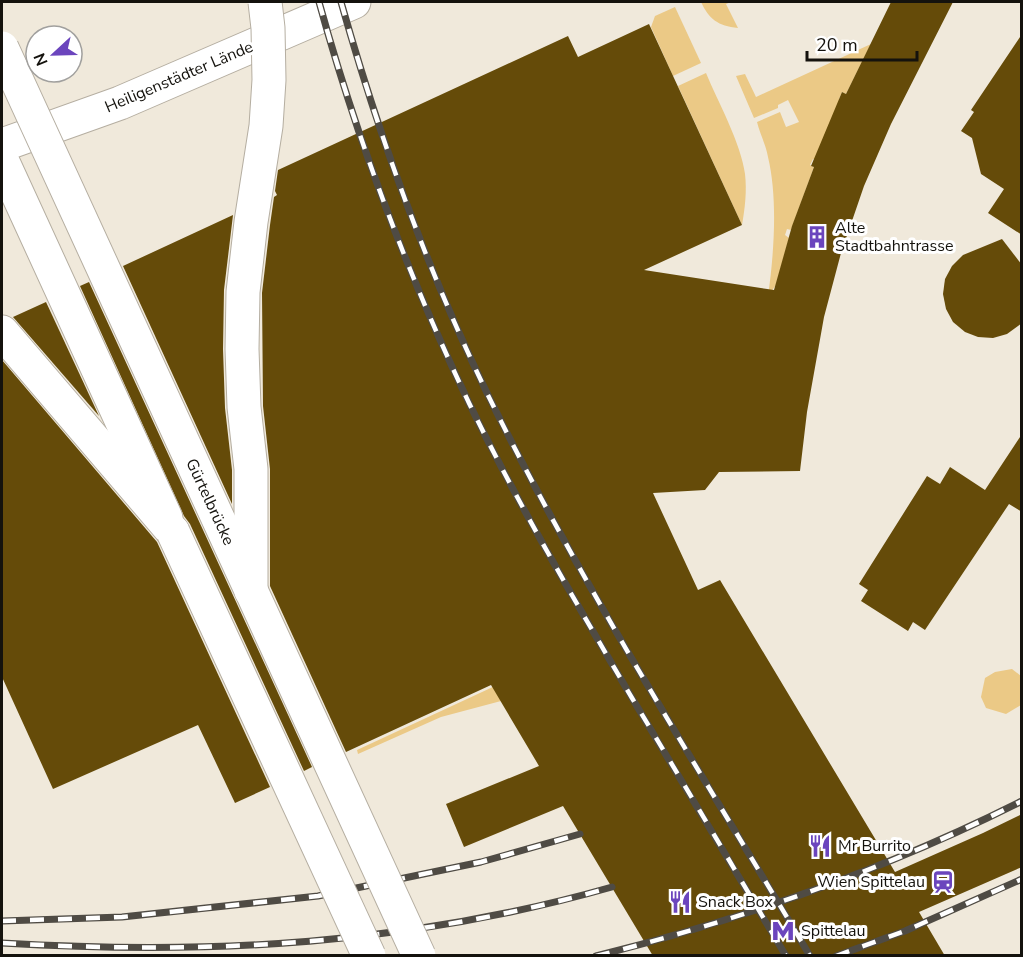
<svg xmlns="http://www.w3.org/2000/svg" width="1023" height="957" viewBox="0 0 1023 957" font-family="'Nunito Sans',sans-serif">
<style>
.green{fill:#ebc986}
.building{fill:#654b09}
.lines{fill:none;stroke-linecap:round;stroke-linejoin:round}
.minor-casing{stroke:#b5aea1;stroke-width:35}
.major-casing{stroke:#b5aea1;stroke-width:35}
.highway-casing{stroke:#b5aea1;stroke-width:35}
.minor{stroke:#fff;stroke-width:33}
.major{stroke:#fff;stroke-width:33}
.highway{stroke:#fff;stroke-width:33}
.rail-casing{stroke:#4f4b44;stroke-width:7}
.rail{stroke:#fff;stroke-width:4.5;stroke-dasharray:14;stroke-linecap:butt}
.major-bridge-casing{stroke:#b5aea1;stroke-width:35;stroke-linecap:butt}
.highway-bridge-casing{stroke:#b5aea1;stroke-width:35;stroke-linecap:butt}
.major-bridge{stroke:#fff;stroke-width:33}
.highway-bridge{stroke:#fff;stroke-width:33}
.labels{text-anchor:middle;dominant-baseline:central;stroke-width:6;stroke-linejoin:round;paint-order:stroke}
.street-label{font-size:16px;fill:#14120d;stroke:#fff}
.poi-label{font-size:16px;fill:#14120d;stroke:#fff;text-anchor:start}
</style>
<rect width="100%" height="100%" fill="#f0e9db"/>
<g class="green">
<path d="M701,2H731L726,4L738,28C718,26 709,19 701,2Z"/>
<path d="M675,7L701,63L673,76L651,27L655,16Z"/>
<path d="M871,44L846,94L842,92L839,99L842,102L817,160L813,159L810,165L814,167L791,230L787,229L785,235L789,238L776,285L768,296C774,254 778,199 768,157C766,145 760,134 757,122L780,112L786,127L799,122L788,100L778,105V108L754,118L736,76L745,74L756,97Z"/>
<path d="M706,73C718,102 741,143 745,174C747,191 745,208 742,225L678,86Z"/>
<path d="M1012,669L1021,676V705L1006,714L986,708L981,697L985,678L995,672Z"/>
<path d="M495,686L501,701L441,717L358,754L357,750Z"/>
</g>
<g class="building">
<path d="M891,2H953L891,124L864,186L841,253L824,317L807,412L800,471L719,472L705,490L653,493L698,590L720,580L895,872L983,833L1022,814V867L919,912L945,956H653L563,806L464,847L446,804L539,766L491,685L346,752L270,586V469L263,406L262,293L270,225L274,197L277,195L275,191L278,170L568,36L578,57L649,24L742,225L644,270L774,290L792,226L814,167L811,166L842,92L846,94Z"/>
<path d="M1022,34V235L988,213L1004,189L981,174L972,138L961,131L974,112L971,110Z"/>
<path d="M233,215L224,290L223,349L225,408L232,470V504L123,266Z"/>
<path d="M1002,239L1022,265V323L1007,334L993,338L978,337L965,332L953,322L946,309L943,294L945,279L952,266L963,255Z"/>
<path d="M89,282L312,767L304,771L190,524L184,516L80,286Z"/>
<path d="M46,302L99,416L13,317Z"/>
<path d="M2,360L157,542L270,787L235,803L198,725L53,789L2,677Z"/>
<path d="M1022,434V512L1009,504L925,630L913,622L908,631L861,601L868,590L859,584L927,476L940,484L950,467L985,490Z"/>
</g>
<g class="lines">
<g class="minor-casing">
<path id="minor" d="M2,145L120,103L354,2"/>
</g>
<g class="major-casing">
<path id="major" d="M2,160L166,518"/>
</g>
<g class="highway-casing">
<path id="highway" d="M2,332L173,532"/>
</g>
<use href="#minor" class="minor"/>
<use href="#major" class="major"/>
<use href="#highway" class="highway"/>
<g class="rail-casing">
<g id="rail">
<path d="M319,2C357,139 407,273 469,403C518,504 575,601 632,698C684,784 735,870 786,956"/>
<path d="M341,2C379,136 426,267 487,393C582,587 700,770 810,956"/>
<path d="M2,921L122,917L318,896L481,862L580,834"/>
<path d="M2,943C212,955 408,945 612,887"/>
<path d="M596,956C744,919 885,870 1022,801"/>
<path d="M836,956L905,931L1022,879"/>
</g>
</g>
<use href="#rail" class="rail"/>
<g class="major-bridge-casing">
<g id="major-bridge">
<path d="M2,48L419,956"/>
<path d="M173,532L369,956"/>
</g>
</g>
<g class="highway-bridge-casing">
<path id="highway-bridge" d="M251,591V469L244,407L242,349L243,292L251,222L266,126L269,80L268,28L265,2"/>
</g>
<use href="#major-bridge" class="major-bridge"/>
<use href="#highway-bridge" class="highway-bridge"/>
</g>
<defs>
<g id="building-bare" transform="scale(1.8)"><path d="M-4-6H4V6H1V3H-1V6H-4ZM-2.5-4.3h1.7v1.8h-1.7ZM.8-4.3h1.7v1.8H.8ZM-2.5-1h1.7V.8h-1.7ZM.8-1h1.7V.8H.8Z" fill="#6b45bd" stroke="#fff" stroke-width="2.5" paint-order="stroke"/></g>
<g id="restaurant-bare" transform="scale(1.8)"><path d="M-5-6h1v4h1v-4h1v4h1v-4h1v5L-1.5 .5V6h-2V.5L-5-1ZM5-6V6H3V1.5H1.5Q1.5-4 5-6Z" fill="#6b45bd" stroke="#fff" stroke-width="2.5" paint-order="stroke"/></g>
<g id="station-bare" transform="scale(1.8)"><path d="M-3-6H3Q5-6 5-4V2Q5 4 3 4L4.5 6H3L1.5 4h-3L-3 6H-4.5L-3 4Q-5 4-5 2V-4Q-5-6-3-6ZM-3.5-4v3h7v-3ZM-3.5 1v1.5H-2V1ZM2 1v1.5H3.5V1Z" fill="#6b45bd" stroke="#fff" stroke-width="2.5" paint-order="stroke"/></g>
<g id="metro-bare" transform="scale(1.8)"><path d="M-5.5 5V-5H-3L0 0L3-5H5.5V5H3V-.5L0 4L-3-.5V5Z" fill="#6b45bd" stroke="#fff" stroke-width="2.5" paint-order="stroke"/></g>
</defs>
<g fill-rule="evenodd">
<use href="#building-bare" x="817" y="237"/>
<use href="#restaurant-bare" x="820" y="846"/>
<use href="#station-bare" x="943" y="882"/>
<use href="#restaurant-bare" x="680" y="902"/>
<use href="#metro-bare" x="783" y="931"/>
</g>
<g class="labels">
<g class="street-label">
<text transform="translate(179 77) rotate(-23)">Heiligenstädter Lände</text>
<text transform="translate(210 502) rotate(65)">Gürtelbrücke</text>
</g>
<g class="poi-label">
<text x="835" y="228">Alte<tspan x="835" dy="18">Stadtbahntrasse</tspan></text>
<text x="838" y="846">Mr Burrito</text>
<text x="925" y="882" text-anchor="end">Wien Spittelau</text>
<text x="698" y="902">Snack Box</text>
<text x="801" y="931">Spittelau</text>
</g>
</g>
<rect width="1023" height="957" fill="none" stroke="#14120d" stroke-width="6"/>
<g transform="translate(54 54) rotate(248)"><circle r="28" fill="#ffffff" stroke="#a1a09e" stroke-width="1.5"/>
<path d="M0-4.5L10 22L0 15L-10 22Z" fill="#6b45bd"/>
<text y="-9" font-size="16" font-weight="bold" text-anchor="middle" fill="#14120d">N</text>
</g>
<path d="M807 51v9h110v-9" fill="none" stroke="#14120d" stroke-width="3"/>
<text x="816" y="51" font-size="18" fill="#14120d" stroke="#ffffff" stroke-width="4.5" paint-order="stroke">20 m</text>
</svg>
